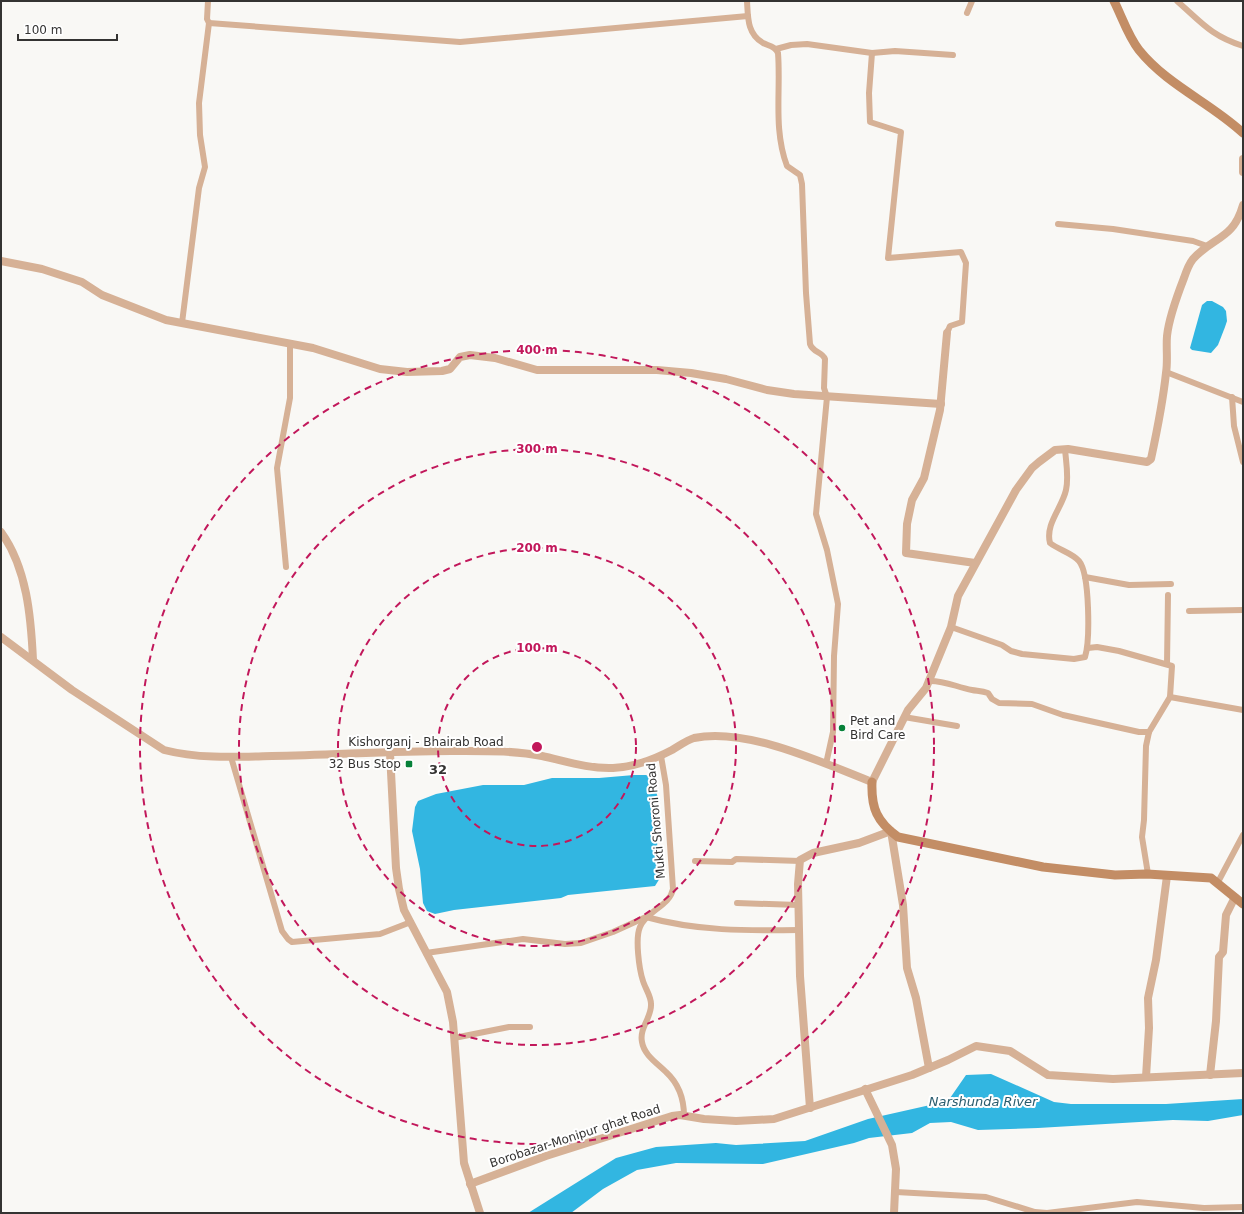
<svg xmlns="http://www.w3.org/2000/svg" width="1244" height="1214" viewBox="0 0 1244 1214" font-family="'DejaVu Sans',sans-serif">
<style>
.water{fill:#32b6e1}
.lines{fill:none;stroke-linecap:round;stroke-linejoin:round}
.minor{stroke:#d6b196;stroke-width:6}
.tertiary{stroke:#d6b196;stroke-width:8}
.secondary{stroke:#c38d65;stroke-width:9}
.ring{fill:none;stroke:#c2185b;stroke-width:2;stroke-dasharray:7 5}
.poi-dot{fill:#078139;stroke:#fff;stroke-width:1.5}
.labels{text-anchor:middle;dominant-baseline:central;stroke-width:4;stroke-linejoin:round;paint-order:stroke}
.poi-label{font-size:12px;fill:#343332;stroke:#fff;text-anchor:start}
.street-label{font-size:12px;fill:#343332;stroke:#fff}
.neighbourhood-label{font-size:13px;font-weight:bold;fill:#343332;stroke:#fff}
.water-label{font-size:13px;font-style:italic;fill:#295c6e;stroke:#fff}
.centre{fill:#c2185b;stroke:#fff;stroke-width:2}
.ring-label{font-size:12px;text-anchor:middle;font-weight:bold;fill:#c2185b;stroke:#fff;stroke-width:4;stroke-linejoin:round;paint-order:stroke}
</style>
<rect width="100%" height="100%" fill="#f9f8f5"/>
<g class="water">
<path d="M1207,301H1212L1223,307L1226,311L1227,321L1225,327L1218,345L1211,353L1192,350L1190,348L1202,305Z"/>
<path d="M634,775H646L652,778L658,798L656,830L660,878L655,886L568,895L561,898L454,910L435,914L427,911L423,903L420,869L412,831L415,807L418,801L436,794L483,785H524L552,778H599Z"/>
<path d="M991,1074L1054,1102L1071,1104H1166L1243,1099V1115L1208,1121L1173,1120L1038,1128L978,1130L951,1122L930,1123L912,1133L869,1138L854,1143L763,1164L676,1163L637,1170L603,1189L571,1213H528L616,1158L656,1147L716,1143L736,1145L805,1141L868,1119L948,1101L966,1075Z"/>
</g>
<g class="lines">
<g class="minor">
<path d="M208,1L207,19L209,23"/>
<path d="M747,1C748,17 747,34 763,43C769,46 775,46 778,53C781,90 773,129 787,166L800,175L802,184L806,293L810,344C813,353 822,351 825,359L824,388L827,397L816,514L827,550L838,604L834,656L833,732L826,764"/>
<path d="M1177,1C1201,22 1211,36 1243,46"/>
<path d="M967,13L972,1"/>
<path d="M776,49L791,45L807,44L872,53L895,51L953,55"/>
<path d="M872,53L869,93L870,122L901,132L888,258L961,252L966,263L962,322L950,326L947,333L948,330"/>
<path d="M1058,224L1113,229L1193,241L1207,246"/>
<path d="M182,323L199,188L205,167L200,135L199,103L209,23L460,42L748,16"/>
<path d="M1166,372L1243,402"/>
<path d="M1232,397L1234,426L1243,462"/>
<path d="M286,567L277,468L290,398V345"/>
<path d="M1085,577L1129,585L1171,584"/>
<path d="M1189,611L1243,610"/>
<path d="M951,627L1002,645L1011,651L1022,654L1074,659L1085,657C1090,641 1090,574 1079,561C1072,553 1059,550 1050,543C1045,524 1062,508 1066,490C1069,477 1066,462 1065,449"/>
<path d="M1088,648L1097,647L1119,651L1172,666L1170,697L1149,732L1146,746L1144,820L1142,837L1148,874"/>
<path d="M1167,664L1168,595"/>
<path d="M928,681C944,680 956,687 972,690C977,691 982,691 988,693L992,699L999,703L1032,704L1063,715L1139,732H1149"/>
<path d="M1170,697L1243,710"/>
<path d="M904,717L957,726"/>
<path d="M661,756L666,785L673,889C670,906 646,911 640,927C635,938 639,969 643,981C645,988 651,996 651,1004C652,1017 639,1028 642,1042C644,1055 657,1063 666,1072C678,1083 684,1099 684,1116"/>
<path d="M231,757L282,931L288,939L292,942L380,934L411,922"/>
<path d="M695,861L732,862L736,859L800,861"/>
<path d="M1218,882L1243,835"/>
<path d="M737,903L798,905"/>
<path d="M426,953L523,939L565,944L581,943L613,932L646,917C696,931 747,931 799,930"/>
<path d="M454,1038L509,1027H530"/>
<path d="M896,1192L986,1197L1035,1212L1047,1213L1137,1202L1204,1208L1243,1207"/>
</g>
<g class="tertiary">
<path d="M1243,159V172"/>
<path d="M1,261L42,269L82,282L102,295L166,320L313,348L380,369L407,372L442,371L450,369L460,357L470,355L495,358L537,370H657L691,373L726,379L767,390L794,394L941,404"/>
<path d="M947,333L940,410L924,478L912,500L907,524L906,553L975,563"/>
<path d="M1,532C27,568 31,617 33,660"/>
<path d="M1,637L72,690L164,750C199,759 236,757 272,756C337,755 401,750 465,751C490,751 517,751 542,756C565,761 589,769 613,768C635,767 653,760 672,750C679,746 687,740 694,738C747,727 823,763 872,782L908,710L926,688L951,627L958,596L1016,490L1032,468L1039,462L1055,450L1068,449L1147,462L1151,459C1157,431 1163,401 1166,373C1168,361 1166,348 1167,336C1169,317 1177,296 1184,278C1186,272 1189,264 1193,259C1214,236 1233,240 1243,205"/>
<path d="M390,753L396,868L399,889L404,910L447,992L453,1022L464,1163L480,1213"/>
<path d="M1210,1075L1216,1021L1219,957L1223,952L1226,915L1235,897"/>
<path d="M1146,1077L1149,1028L1148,998L1156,960L1167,876"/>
<path d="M865,1089L892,1145L896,1169L894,1213"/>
<path d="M810,1108L800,976L798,884L800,860L813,853L859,843L891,831L903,905L907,968L916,998L929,1068"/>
<path d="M470,1184L546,1156L672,1116L680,1115L704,1119L736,1121L774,1119L912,1075L948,1060L976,1046L1010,1051L1048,1075L1113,1079L1243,1073"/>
</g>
<g class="secondary">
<path d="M1114,1C1122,17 1128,36 1139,50C1167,85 1211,103 1243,133"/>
<path d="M872,782C871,808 877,822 898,837L1043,867L1115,875L1147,874L1211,878L1243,904"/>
</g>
</g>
<g class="ring">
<circle cx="537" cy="747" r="99"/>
<circle cx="537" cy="747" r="199"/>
<circle cx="537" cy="747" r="298"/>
<circle cx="537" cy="747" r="397"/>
</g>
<g class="poi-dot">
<circle cx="842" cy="728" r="4"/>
<rect x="405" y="760" width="8" height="8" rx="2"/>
</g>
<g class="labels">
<g class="poi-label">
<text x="850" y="721">Pet and<tspan x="850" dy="14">Bird Care</tspan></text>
<text x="401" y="764" text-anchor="end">32 Bus Stop</text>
</g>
<g class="street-label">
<text x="426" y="742">Kishorganj - Bhairab Road</text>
<text transform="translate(656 821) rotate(-95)">Mukti Shoroni Road</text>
<text transform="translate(575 1136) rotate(-18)">Borobazar-Monipur ghat Road</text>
</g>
<g class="neighbourhood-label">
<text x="438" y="769">32</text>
</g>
<g class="water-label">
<text x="983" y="1101">Narshunda River</text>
</g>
</g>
<circle cx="537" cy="747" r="6" class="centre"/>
<g class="ring-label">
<text x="537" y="354">400 m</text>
<text x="537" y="453">300 m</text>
<text x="537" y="552">200 m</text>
<text x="537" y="652">100 m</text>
</g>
<rect width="1244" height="1214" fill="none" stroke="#343332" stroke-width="4"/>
<path d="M18 34v6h99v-6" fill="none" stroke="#343332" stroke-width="2"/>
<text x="24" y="34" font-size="12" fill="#343332" stroke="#ffffff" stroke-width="3" paint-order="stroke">100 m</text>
</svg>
